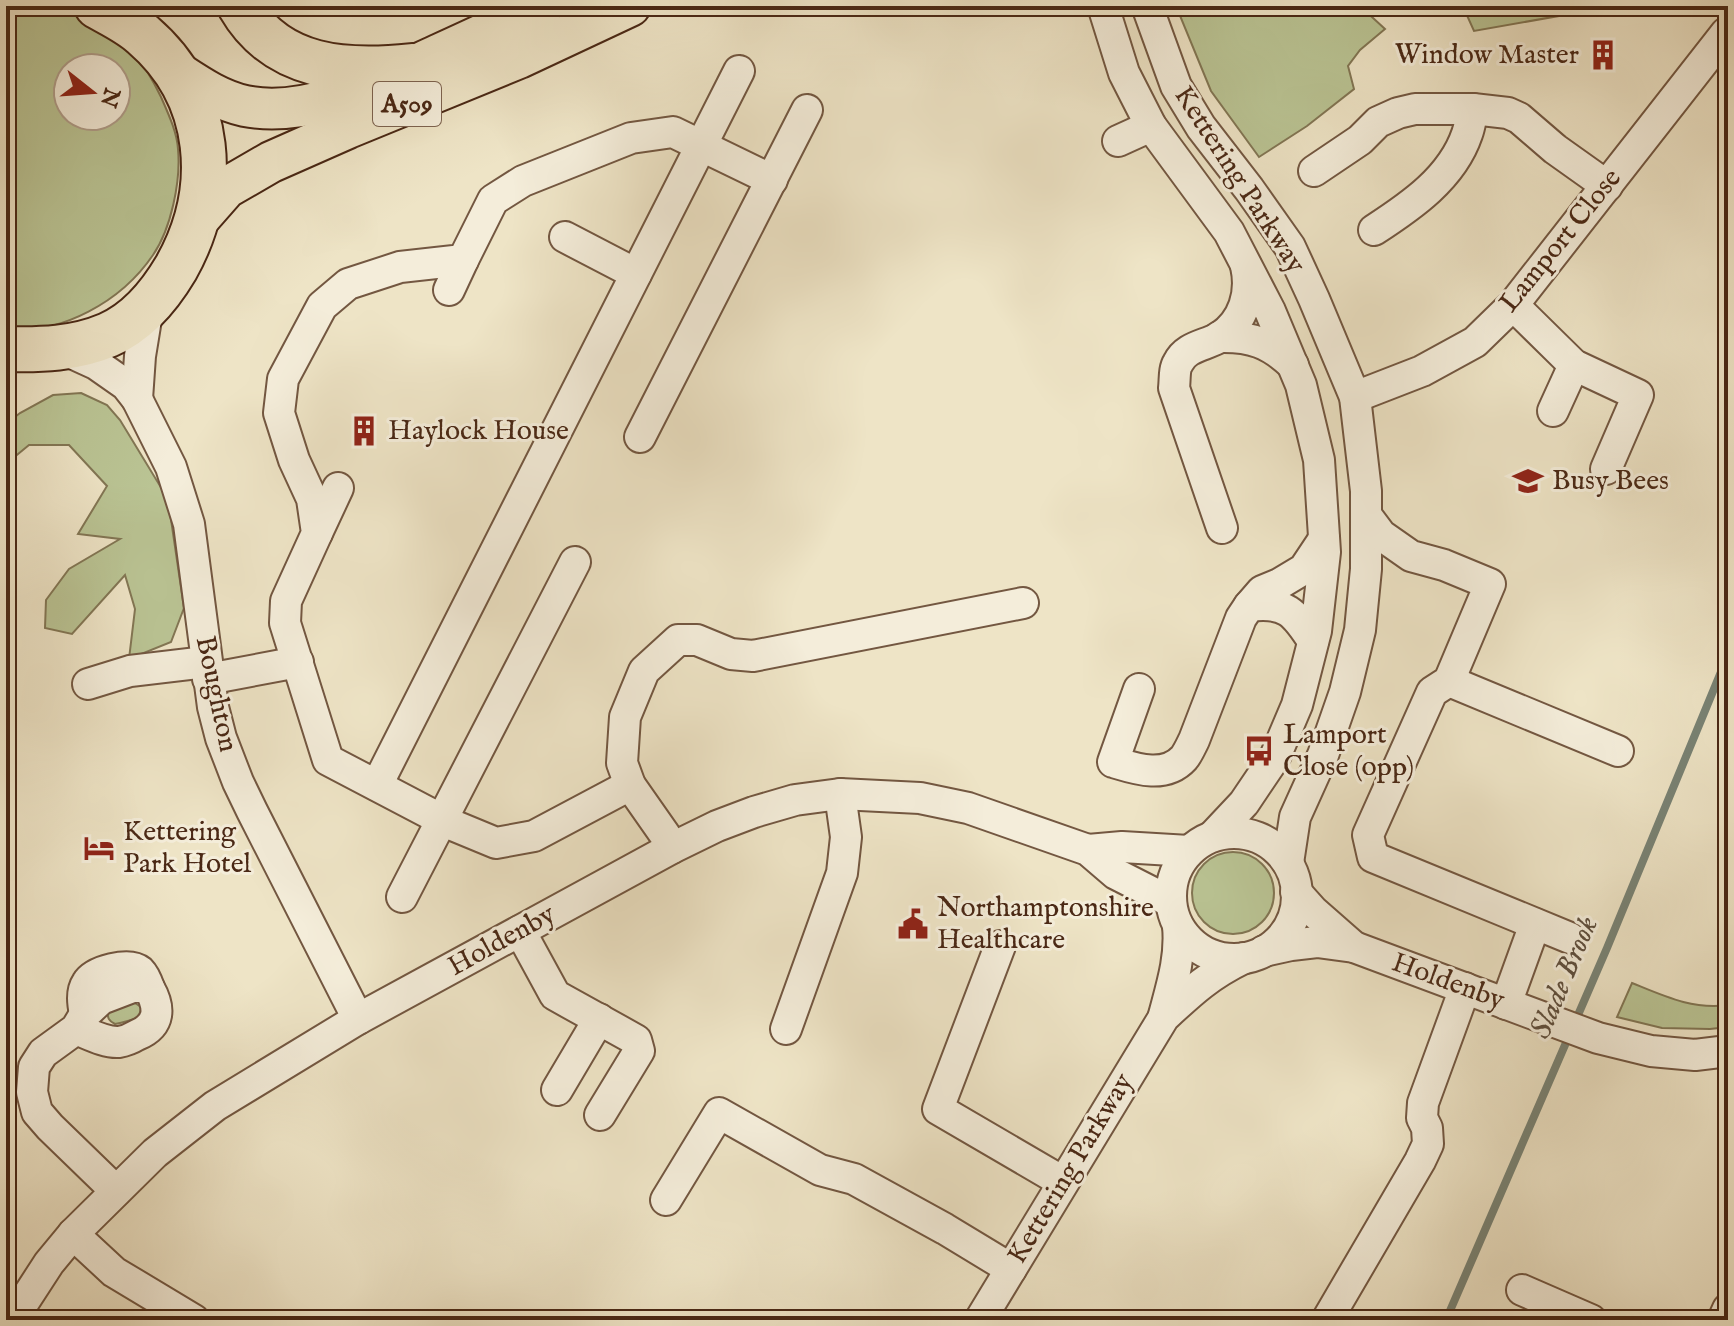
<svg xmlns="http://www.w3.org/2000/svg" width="1734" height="1326" viewBox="0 0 1734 1326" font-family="'IM FELL English',serif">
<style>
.green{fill:#bac494;stroke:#827654;stroke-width:2;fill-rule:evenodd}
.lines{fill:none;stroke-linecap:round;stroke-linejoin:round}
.stream{stroke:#798375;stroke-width:8}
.minor-casing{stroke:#735741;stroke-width:34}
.major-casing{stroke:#4a2815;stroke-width:44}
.highway-casing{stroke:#4a2815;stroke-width:48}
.minor{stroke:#f4edda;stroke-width:30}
.major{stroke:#eee4c6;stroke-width:40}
.highway{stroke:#eee4c6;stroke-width:44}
.labels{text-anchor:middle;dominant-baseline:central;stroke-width:6;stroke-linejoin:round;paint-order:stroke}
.shield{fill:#f4edda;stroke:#7d6350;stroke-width:2}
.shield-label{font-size:26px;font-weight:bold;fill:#4a2815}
.poi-label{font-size:28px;fill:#4a2815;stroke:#f4edda;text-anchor:start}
.street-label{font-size:28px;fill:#4a2815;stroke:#f4edda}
.water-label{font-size:30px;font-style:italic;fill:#5e4e3d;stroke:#f4edda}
</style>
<rect width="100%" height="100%" fill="#eee4c6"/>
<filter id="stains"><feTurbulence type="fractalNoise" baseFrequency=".0025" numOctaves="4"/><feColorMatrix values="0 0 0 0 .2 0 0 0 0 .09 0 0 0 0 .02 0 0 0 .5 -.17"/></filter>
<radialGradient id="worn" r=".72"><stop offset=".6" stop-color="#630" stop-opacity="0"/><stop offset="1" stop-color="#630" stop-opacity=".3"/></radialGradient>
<g class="green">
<path d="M6,6H14L38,13L40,6C58,6 75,15 91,23C127,41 144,61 161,97C168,113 177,132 178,149C181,181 171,229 153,255C121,302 62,334 6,330ZM68,68H116V116H68Z"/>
<path d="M1176,6H1360L1385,29L1360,50L1348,66L1354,89L1307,126L1259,157L1211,91Z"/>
<path d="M1467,6H1599L1598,9L1474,31L1465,11Z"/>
<path d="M81,393L107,405L120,420L168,499L184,608L171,642L129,659L135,609L125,575L72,634L45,628L46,600L69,569L120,539L78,534L107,486L69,445H29L6,464V424L20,413L53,395Z"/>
<circle cx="1233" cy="893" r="41"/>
<path d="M1632,983C1664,996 1693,1010 1728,1005V1027L1710,1029L1662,1028L1617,1017Z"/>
<path d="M132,1001L141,1007C141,1021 127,1021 115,1024C109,1021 107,1018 108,1011Z"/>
</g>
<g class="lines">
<path class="stream" d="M1446,1320L1607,948L1728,655"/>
<g class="minor-casing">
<g id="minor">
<path d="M1103,6L1124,73L1151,126L1229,232L1270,311L1301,385L1319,460L1325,552L1316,631L1297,705L1275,757L1244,803L1213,836"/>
<path d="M1147,6L1176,86L1201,127L1249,189L1290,247L1314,299L1355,397L1366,491V569L1360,630L1345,692L1323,755L1295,817L1288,863"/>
<path d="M1118,141L1151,126"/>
<path d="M1314,171L1360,140L1378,122L1398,113L1415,109H1473L1508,113L1519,118L1555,149L1607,186"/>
<path d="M1374,230C1411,206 1452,178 1467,134C1470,126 1471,117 1473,109"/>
<path d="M565,237L636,274"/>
<path d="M449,290L463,260"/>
<path d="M1513,305L1574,365L1638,395L1606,469"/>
<path d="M1219,337C1251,336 1270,343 1293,365"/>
<path d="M61,348L96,364L126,385L137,399L171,467L189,524L213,707L221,738L238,782L252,811L358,1019"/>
<path d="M1355,397L1422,371L1475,342L1513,305L1726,33"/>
<path d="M137,399L140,356L148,307"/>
<path d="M1553,411L1574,365"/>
<path d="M640,437L807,110"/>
<path d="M1366,515L1381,535L1411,556L1444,565L1490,584L1449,681L1432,692L1368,835L1373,857L1570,938"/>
<path d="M1222,528L1174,388C1175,380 1174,369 1178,363C1186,346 1205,346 1220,337C1244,321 1252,293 1246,266"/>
<path d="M317,533L338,488"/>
<path d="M1249,606C1286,601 1295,613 1313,641"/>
<path d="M208,679L298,662"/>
<path d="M1449,681L1618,751"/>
<path d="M88,684L130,671L206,662"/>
<path d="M1139,689L1113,762C1136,769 1165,779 1184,758C1188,753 1191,746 1194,740L1241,618L1249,606L1262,591L1279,584L1304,569L1324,539"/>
<path d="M377,785L739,71"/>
<path d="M630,785L534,836L496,843L450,824L328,760L285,623L286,601L317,533L312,499L294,460L279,413L283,379L322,306L348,284L400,267L463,260L493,200L523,181L631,138L673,132L772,180"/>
<circle cx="1234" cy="896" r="63"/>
<path d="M672,848L665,835L630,785L622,763L625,717L644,671L678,640H697L731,654L753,656L1023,603"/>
<path d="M1088,850L1122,847L1189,851"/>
<path d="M1296,892L1313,911L1354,947"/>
<path d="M402,897L575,562"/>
<path d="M520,931L555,995L636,1040L639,1051L600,1115"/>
<path d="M1000,946L938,1109L1063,1182"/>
<path d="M1264,951L1291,945L1317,942L1354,947L1598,1038L1651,1051L1695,1055L1728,1051"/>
<path d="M1506,1004L1535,924"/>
<path d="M85,1014C83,1004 81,992 87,983C94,971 129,962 140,971C144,975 147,982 149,988"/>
<path d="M1164,1015C1172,985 1181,957 1178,926"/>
<path d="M76,1029C89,1034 105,1043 119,1042C125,1041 132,1038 137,1035C161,1025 160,1007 149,988L135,986L101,999L85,1014L76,1029L43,1053L34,1067L32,1092L37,1112L50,1127L116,1191"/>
<path d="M786,1029L842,873L846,837L840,794"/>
<path d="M557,1090L599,1019"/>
<path d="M666,1200L719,1113L820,1170L854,1179L945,1229L1011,1269"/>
<path d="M73,1234L114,1272L194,1320"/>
<path d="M1522,1290L1591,1320"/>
<path d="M12,1320L49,1263L73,1234L155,1153L215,1106L358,1019L672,848L717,826L754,812L795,800L840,794L920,798L968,808L1088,850L1116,874L1171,902"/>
<path d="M980,1320L1164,1017C1192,991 1209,975 1244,958"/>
<path d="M1327,1320L1420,1161L1428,1144L1427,1128L1422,1118L1423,1103L1465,988"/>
<path d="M1723,1320L1728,1309"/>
</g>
</g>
<g class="major-casing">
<g id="major">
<path d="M174,70C197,85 218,100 245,106C309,119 381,81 438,55C473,39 508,23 543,6"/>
<path d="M197,221L226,188L271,162L348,128L519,58L630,6"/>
</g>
</g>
<g class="highway-casing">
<g id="highway">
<path d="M240,6C277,70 347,73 412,66"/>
<path d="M6,349C41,350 75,349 108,335C138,322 160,295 176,268C220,190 214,96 143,35C130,23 113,15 97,6"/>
</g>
</g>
<use href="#minor" class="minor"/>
<use href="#major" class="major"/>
<use href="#highway" class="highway"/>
</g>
<defs>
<g id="building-bare" transform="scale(2.4)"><path d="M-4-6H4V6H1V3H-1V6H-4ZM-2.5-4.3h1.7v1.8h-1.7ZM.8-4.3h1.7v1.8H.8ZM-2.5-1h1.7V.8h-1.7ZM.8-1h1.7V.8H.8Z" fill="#8f2418" stroke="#f4edda" stroke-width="2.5" paint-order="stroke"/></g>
<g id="school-bare" transform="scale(2.4)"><path d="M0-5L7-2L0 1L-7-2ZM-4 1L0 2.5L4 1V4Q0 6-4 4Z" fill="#8f2418" stroke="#f4edda" stroke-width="2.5" paint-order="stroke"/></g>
<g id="bus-bare" transform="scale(2.4)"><path d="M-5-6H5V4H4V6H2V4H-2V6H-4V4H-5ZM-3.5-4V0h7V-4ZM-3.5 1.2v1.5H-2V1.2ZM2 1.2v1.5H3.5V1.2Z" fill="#8f2418" stroke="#f4edda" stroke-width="2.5" paint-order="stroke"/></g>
<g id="hotel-bare" transform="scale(2.4)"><path d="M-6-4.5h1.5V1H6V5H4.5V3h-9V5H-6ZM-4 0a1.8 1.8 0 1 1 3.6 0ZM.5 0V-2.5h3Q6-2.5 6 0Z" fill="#8f2418" stroke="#f4edda" stroke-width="2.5" paint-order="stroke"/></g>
<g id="civic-bare" transform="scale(2.4)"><path d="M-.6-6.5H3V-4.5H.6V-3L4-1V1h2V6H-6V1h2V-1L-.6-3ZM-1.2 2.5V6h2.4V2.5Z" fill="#8f2418" stroke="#f4edda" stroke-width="2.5" paint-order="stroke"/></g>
</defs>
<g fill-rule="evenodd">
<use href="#building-bare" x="1603" y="55"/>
<use href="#building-bare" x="364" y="431"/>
<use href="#school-bare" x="1528" y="481"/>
<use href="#bus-bare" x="1259" y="751"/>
<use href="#hotel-bare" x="99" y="848"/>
<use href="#civic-bare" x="913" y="924"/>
</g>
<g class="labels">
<rect class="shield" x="373" y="82" width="68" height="44" rx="6"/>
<g class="shield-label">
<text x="407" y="104">A509</text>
</g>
<g class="poi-label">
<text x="1579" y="55" text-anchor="end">Window Master</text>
<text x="388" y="431">Haylock House</text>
<text x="1552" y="481">Busy Bees</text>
<text x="1283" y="735">Lamport<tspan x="1283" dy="32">Close (opp)</tspan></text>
<text x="123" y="832">Kettering<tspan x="123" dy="32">Park Hotel</tspan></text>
<text x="937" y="908">Northamptonshire<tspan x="937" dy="32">Healthcare</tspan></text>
</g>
<g class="street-label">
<text transform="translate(1239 180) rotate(57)">Kettering Parkway</text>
<text transform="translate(1561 241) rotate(-51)">Lamport Close</text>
<text transform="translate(216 694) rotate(78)">Boughton</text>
<text transform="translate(502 941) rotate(-29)">Holdenby</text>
<text transform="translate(1448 982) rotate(20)">Holdenby</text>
<text transform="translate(1071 1169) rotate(-59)">Kettering Parkway</text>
</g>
<g class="water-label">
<text transform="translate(1565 978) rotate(-67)">Slade Brook</text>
</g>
</g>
<rect width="1734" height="1326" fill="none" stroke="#eee4c6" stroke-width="32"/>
<rect x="8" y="8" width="1718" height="1310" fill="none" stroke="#4a2815" stroke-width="4"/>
<rect x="16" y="16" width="1702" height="1294" fill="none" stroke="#4a2815" stroke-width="2"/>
<g transform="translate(92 92) rotate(107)"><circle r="38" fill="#f4edda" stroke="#b09e8b" stroke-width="2"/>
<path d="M0-6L14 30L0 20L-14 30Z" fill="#8f2418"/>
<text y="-12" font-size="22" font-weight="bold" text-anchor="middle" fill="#4a2815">N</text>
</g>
<rect width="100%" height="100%" filter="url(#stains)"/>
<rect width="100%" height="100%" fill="url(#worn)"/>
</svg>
